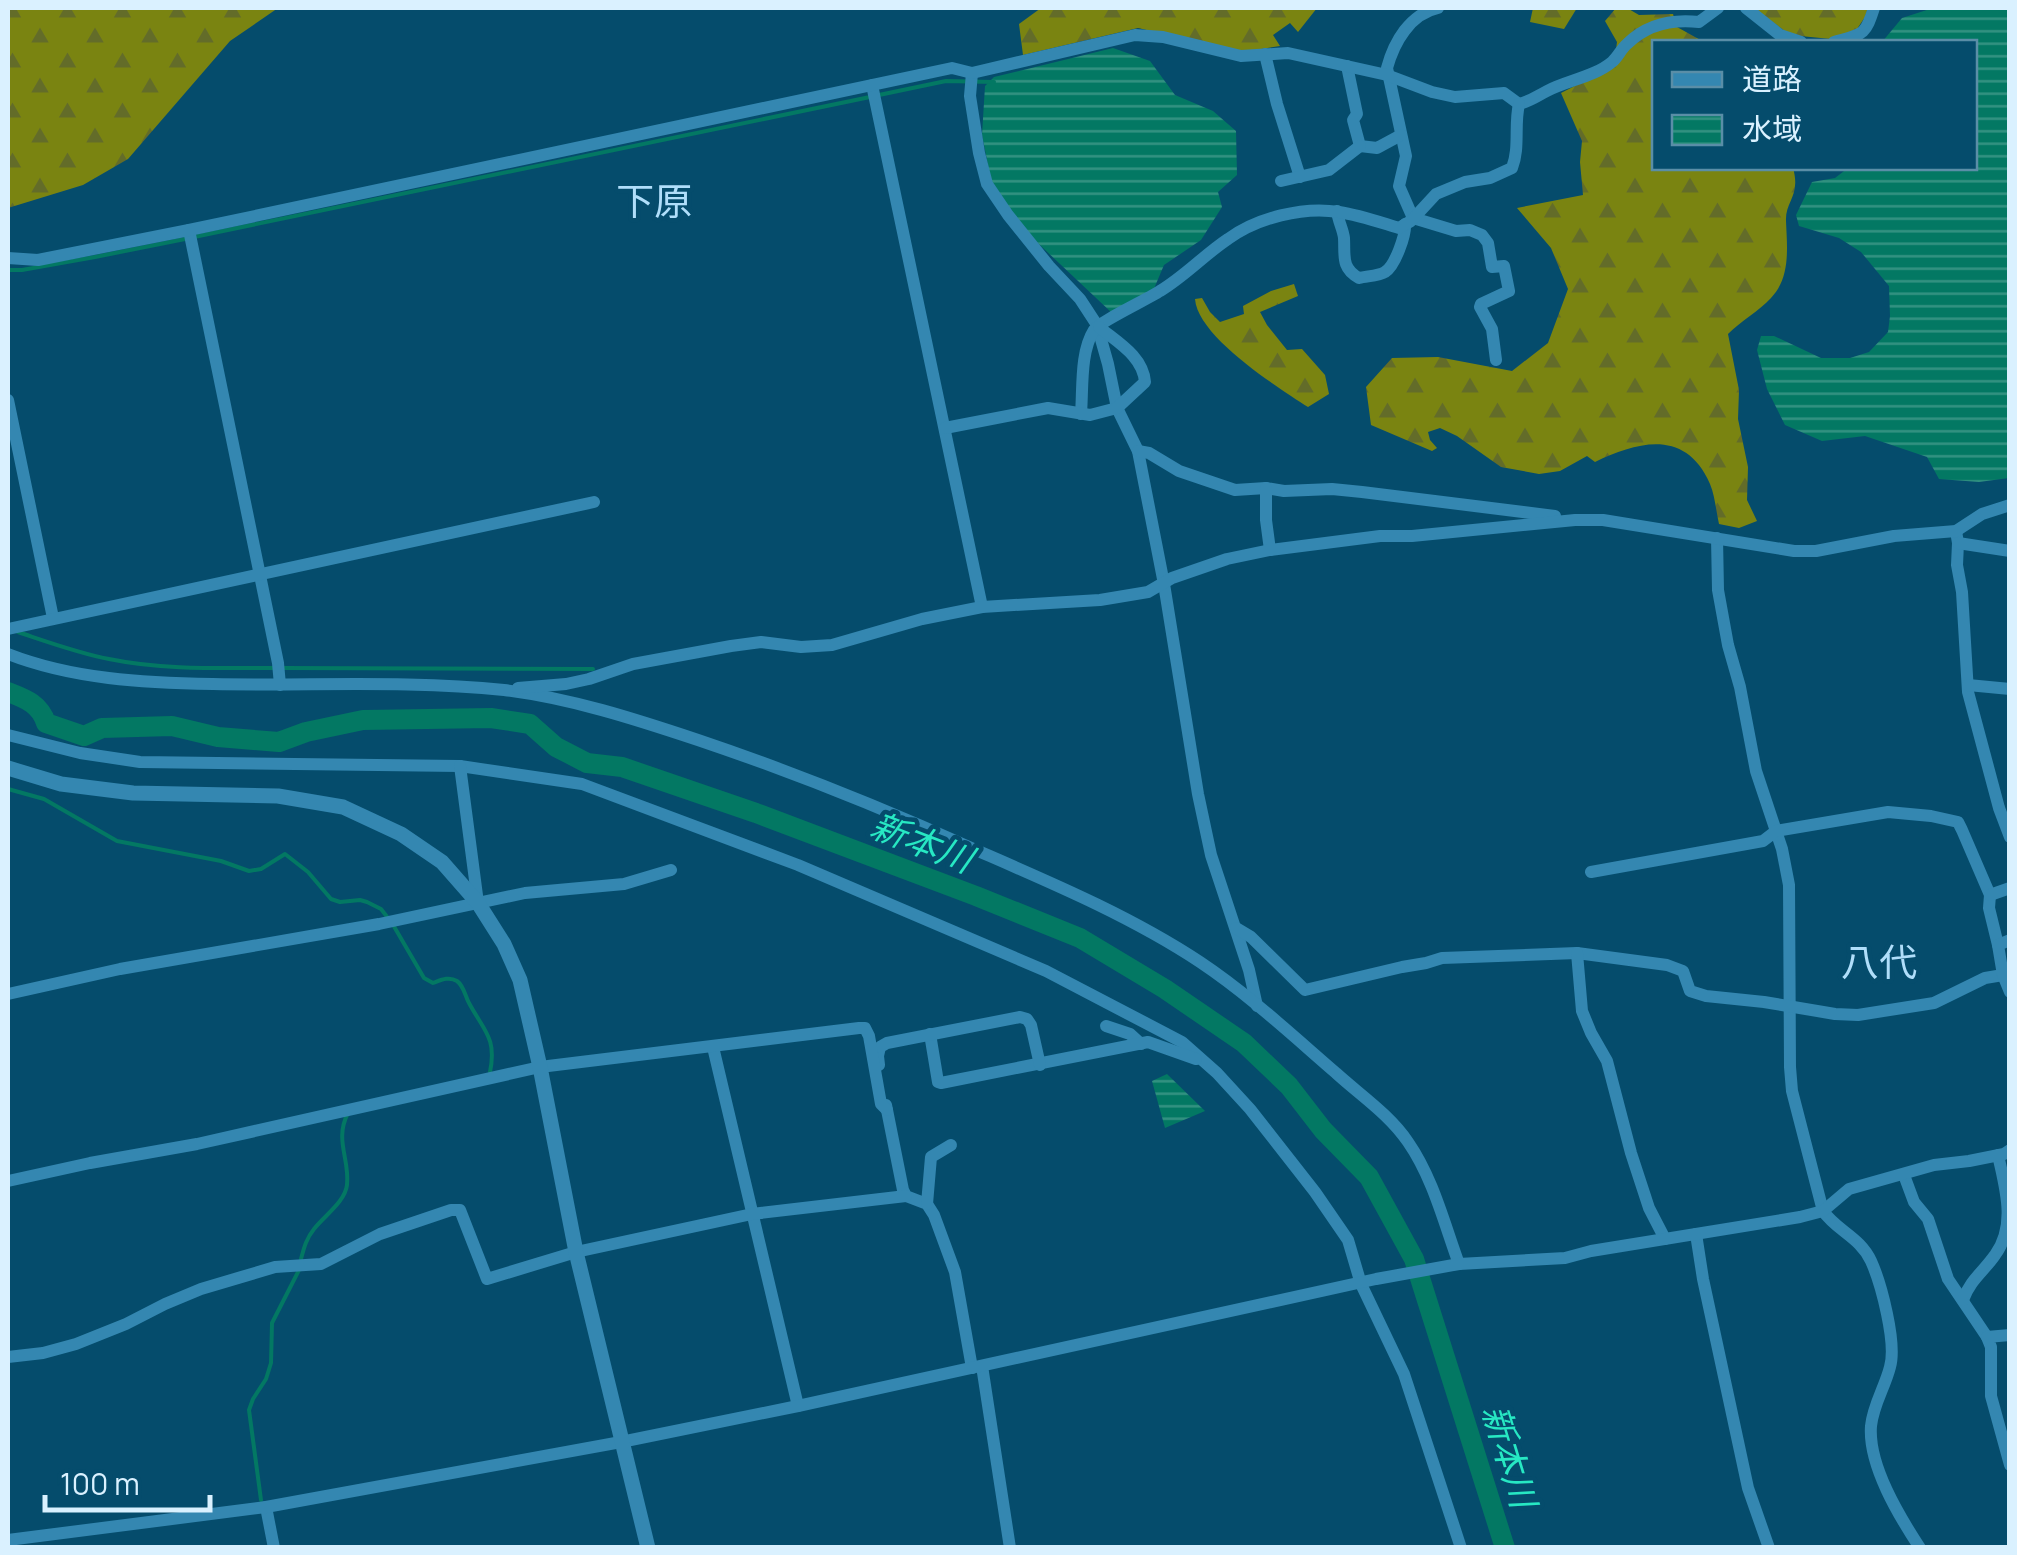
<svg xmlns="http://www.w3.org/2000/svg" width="2017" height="1555" viewBox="0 0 2017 1555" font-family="Manrope,'Noto Sans JP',sans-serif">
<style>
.forest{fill:url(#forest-firs)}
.water{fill:url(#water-rules)}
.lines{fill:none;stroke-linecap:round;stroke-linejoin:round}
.stream{stroke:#037863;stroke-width:4}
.river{stroke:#037863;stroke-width:20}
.minor{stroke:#3487b1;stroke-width:12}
.tertiary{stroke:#3487b1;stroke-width:15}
.labels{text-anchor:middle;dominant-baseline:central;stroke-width:9;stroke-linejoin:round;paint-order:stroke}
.water-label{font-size:35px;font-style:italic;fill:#27e8c3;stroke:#054c6c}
.quarter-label{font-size:38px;fill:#b0defa;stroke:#054c6c}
</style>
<defs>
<pattern id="forest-firs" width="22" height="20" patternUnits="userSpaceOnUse" patternTransform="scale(2.5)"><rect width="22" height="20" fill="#7a8411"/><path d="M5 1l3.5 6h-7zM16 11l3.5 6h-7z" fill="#636c29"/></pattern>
<pattern id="water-rules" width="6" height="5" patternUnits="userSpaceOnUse" patternTransform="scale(2.5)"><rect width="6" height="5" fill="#037863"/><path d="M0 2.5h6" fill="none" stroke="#339282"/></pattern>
</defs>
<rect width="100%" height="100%" fill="#054c6c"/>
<g class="forest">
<path d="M8,8H278L230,41L128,159L83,185L8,208Z"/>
<path d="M1041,8H1317L1298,32L1290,23L1273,35L1280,46L1243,52L1138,28L1023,55L1019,24Z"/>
<path d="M1533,8H1577L1564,29L1530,22Z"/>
<path d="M1616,8H1627L1639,15L1673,14L1677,27L1704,42H1654V168H1793C1801,196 1785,201 1786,221C1787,247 1791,277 1771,298C1759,311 1741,321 1728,334L1739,390L1738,419L1748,467L1747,500L1757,521L1739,528L1719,524C1716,511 1715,496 1710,484C1686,429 1639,441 1595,462L1587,456L1560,471L1539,474L1501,467L1457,436L1440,428L1428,432L1430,440L1437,448L1432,451L1371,425L1366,387L1392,358L1438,357L1512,371L1548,343L1568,289L1551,248L1517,208L1583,195L1580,162L1582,141L1561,93L1614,66L1617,42L1605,21Z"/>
<path d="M1754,8H1868L1865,17L1857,29L1831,39L1790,35Z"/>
<path d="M1294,284L1298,296L1260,312L1267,325L1287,350L1302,349L1325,375L1329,394L1308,407C1277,387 1198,337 1195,299L1202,298L1210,312L1220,322L1244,314L1243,306L1271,291Z"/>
</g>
<g class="water">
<path d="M1933,8H2007L2010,37L2009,478L1979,482L1939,479L1927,457L1865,436L1822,441L1785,425L1767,389L1757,350L1761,336H1774L1821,358H1850L1869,352L1888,332L1890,316L1889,286L1861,252L1839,238L1799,226L1796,215L1812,182L1835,178L1848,168H1974V42H1882L1902,18Z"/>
<path d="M1113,48L1150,61L1175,95L1213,111L1236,131L1237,175L1218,192L1222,207L1201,240L1164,265L1153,291L1112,313L1025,231L991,180L982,135L985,86L994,77Z"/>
<path d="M1167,1074L1205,1111L1165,1128L1152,1081Z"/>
</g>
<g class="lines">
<g class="stream">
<path d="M879,95L946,81L994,82"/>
<path d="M194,237L870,97"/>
<path d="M8,270H22L95,257L185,239"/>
<path d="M18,632C48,642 78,653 109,659C162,670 219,668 274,668"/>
<path d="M283,668L593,669"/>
<path d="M8,789L44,799L117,841L221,861L249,871L261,869L285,854L308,872L331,899L340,902L360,900L367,902L381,909L388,918"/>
<path d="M392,923L424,978L433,983C441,980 449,976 457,981C464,986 465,996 469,1003C484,1031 497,1038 490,1072"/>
<path d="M301,1259C304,1248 306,1239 314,1229C324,1216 345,1202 347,1185C350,1159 334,1140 348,1113"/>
<path d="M261,1500L249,1410L253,1399L266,1379L271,1363L272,1323L299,1270"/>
</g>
<path class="river" d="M8,692C26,699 40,704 46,723L84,736L102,728L172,726L218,737L279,742L306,732L363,720L491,718L530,724L556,747L587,763L622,767L756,813L976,896L1080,938L1165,989L1244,1043L1289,1086L1323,1130L1369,1177L1414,1259L1505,1548"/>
<g class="minor">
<path d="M1438,8C1410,14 1394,42 1387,68L1406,156L1399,186L1413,218L1456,231L1470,230L1482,235L1488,243L1492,267L1504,266L1509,291L1481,304L1480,307L1492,329L1496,360"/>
<path d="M1746,8L1780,35L1801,42"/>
<path d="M1834,42C1863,34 1865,36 1874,8"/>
<path d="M1265,54L1277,104L1300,177"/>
<path d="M1347,66L1357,114L1353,120L1360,146L1377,148L1401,135"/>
<path d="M972,73L970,96L979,153L987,184L1008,215L1049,266L1080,299L1097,325L1108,364L1117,408L1138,451L1164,584L1198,794L1211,855L1249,970L1257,1006"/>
<path d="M872,85L982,607"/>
<path d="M1519,104C1531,101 1537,96 1547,91C1568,80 1594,77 1612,62C1618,57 1621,49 1627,44C1647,24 1672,19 1699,22L1718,8"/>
<path d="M1281,181L1329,170L1360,146"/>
<path d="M1337,211C1338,221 1343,229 1344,238C1345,256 1341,268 1359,278C1367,276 1379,276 1385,272C1395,266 1406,235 1405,224"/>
<path d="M189,230L278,663L280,685"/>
<path d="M8,258L38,260L189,230L952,68L972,73L1135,35L1163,37L1241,56L1288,53L1387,75L1432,92L1455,97L1504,93L1519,104"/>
<path d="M8,400L53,618"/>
<path d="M1081,414C1083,388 1080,352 1094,330C1099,322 1148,299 1160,291C1185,276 1204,255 1228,239C1257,218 1303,206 1339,212C1359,215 1379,222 1399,228L1411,221L1436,194L1465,182L1490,178L1512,168C1520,148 1514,125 1519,104"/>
<path d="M945,428L1048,408L1090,415L1117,408L1145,382C1143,356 1117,342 1099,327"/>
<path d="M1138,451L1149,453L1179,471L1235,490L1266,488L1284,491L1332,489L1362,492L1555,516"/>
<path d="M1266,488V520L1270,550"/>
<path d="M1956,531L1958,543L1957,565L1962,592L1968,692L1999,808L2010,837"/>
<path d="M1717,538L1718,590L1728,645L1740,687L1756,771L1782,849L1789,885L1790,1067L1792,1091L1823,1211C1837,1231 1860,1237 1871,1261C1881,1283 1897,1343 1890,1367C1885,1387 1873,1405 1871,1426C1868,1465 1899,1516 1920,1548"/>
<path d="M1958,543L2010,551"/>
<path d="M8,629L594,502"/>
<path d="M8,654C72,679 144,683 213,684C309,686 409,680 504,690C570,698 635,719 698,740C790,771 880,807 969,847C1047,881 1129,915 1200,962C1248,994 1292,1035 1336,1073C1360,1095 1389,1114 1408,1142C1433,1178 1444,1223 1459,1264"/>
<path d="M1968,685L2010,689"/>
<path d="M518,688L566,684L589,679L633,664L731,646L761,642L801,647L832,645L922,619L982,607L1100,600L1148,592L1172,578L1227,559L1270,550L1380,536H1412L1575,520H1603L1794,551H1816L1894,536L1956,531L1982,514L2010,505"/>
<path d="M8,735L80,753L140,762L460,766L582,784L798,865L1046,971L1182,1042L1217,1073L1250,1109L1315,1192L1348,1240L1361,1284L1404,1374L1461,1548"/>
<path d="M460,766L478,903"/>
<path d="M1591,872L1763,841L1776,831L1888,812L1931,816L1958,822L1962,830L1990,895L1989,908L1998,945"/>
<path d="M1990,895L2010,888"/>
<path d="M1236,928L1251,937L1305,990L1402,967L1426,963L1442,958L1577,953L1667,965L1683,971L1690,991L1706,996L1764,1002L1835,1014L1858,1015L1934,1003L1985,978L2003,975"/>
<path d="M2010,940L1998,945L2003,975L2010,992"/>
<path d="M1577,953L1582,1011L1591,1033L1607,1061L1631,1153L1649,1208L1665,1239"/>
<path d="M8,994L120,969L379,924L525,893L624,884L671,870"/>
<path d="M1106,1026L1130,1034L1141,1044"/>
<path d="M930,1034L938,1082L941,1083L1148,1042L1196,1059"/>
<path d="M713,1047L798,1406"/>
<path d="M879,1065L878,1056L880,1047L887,1043L1020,1017L1027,1019L1031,1025L1040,1065"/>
<path d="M886,1105L903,1190L906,1196L927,1204L934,1215L955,1272L972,1368"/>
<path d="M1904,1175L1914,1202L1928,1219L1948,1279L1987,1337"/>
<path d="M8,1181L90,1163L197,1144L540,1067L859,1028H865L869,1036L881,1104L887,1110"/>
<path d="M927,1204L931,1157L951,1145"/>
<path d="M1696,1234L1703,1279L1748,1488L1769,1548"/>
<path d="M1963,1300C1970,1280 1984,1271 1995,1255C2017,1225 2005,1187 1998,1155"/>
<path d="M2010,1335L1987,1337L1991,1347V1396L2010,1465"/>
<path d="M8,1357L43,1353L76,1344L126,1324L165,1304L201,1289L275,1267L321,1264L380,1234L451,1210H460L487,1279L576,1252L752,1214L906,1196"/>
<path d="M982,1366L1010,1548"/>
<path d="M266,1507L274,1548"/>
<path d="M8,1540L266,1507L621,1442L798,1406L1376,1279L1459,1264L1565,1258L1591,1251L1800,1217L1823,1211L1849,1189L1934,1165L1969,1161L2004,1154L2010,1150"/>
</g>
<path class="tertiary" d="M8,768L61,784L133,793L278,796L343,807L401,834L442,862L478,903L504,944L520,980L540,1067L576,1252L648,1548"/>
</g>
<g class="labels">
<g class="water-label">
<text transform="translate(922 842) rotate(21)">新本川</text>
<text transform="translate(1510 1456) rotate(73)">新本川</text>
</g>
<g class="quarter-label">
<text x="654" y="200">下原</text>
<text x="1879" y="961">八代</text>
</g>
</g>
<rect width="2017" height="1555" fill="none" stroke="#daf1ff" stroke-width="20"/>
<rect x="1652" y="40" width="325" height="130" fill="#054c6c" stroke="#5a8ea7" stroke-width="2.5"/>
<rect x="1672" y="72" width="50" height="15" fill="#3487b1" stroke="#5a8ea7" stroke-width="2.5"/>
<text x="1742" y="90" font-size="30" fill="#daf1ff">道路</text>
<rect x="1672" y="115" width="50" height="30" fill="url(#water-rules)" stroke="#5a8ea7" stroke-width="2.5"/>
<text x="1742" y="140" font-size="30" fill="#daf1ff">水域</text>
<path d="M45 1495v15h165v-15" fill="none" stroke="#daf1ff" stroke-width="5"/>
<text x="60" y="1495" font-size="30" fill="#daf1ff" stroke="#054c6c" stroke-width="8" paint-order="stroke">100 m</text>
</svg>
